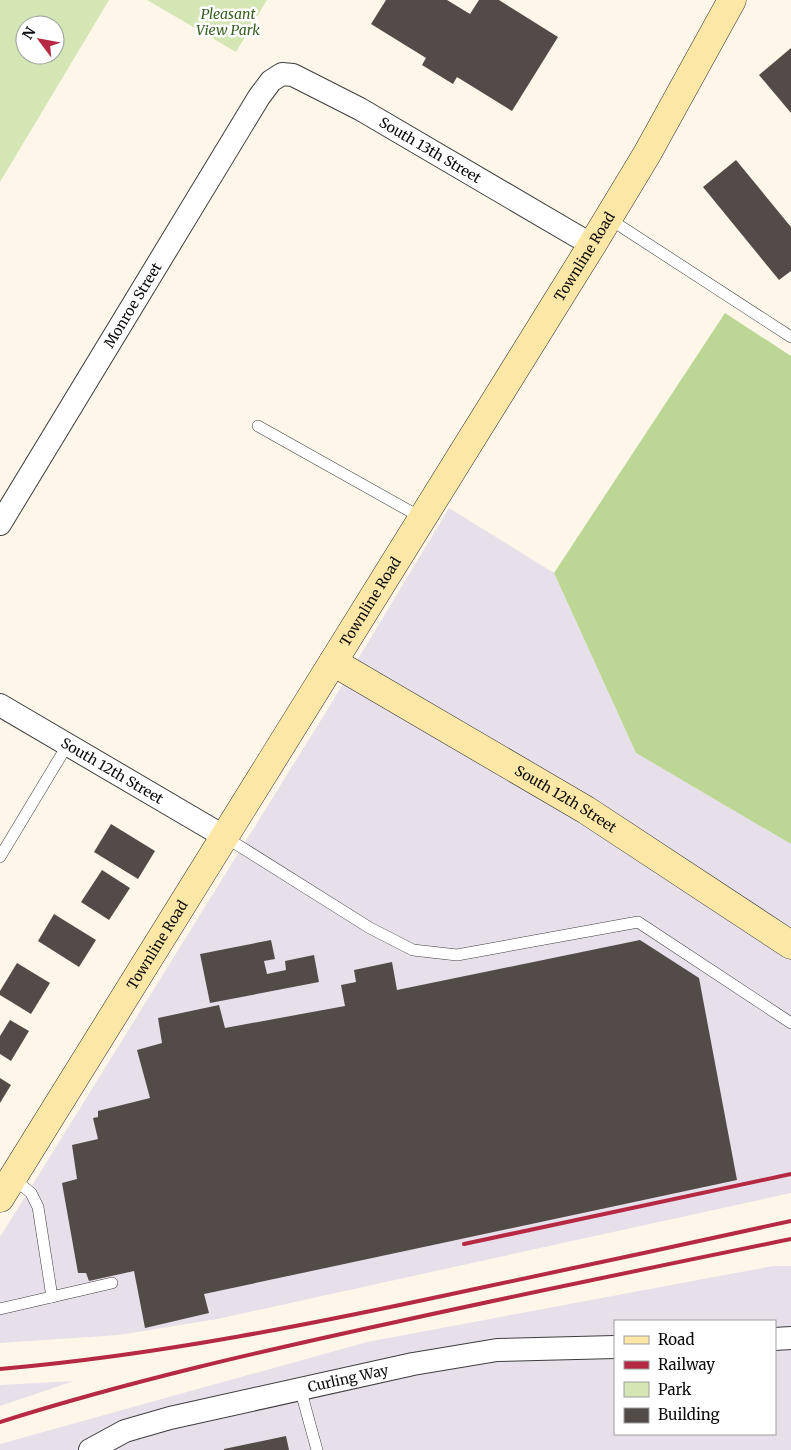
<svg xmlns="http://www.w3.org/2000/svg" width="791" height="1450" viewBox="0 0 791 1450" font-family="Merriweather,serif">
<style>
.industrial{fill:#e7dfea;fill-rule:evenodd}
.green{fill:#d5e6b5;fill-rule:evenodd}
.forest{fill:#bbd695}
.building{fill:#534b48}
.lines{fill:none;stroke-linecap:round;stroke-linejoin:round}
.lane-casing{stroke:#3e3e3e;stroke-width:12}
.street-casing{stroke:#3e3e3e;stroke-width:24}
.secondary-casing{stroke:#2d2d2d;stroke-width:29}
.lane{stroke:#fff;stroke-width:11}
.street{stroke:#fff;stroke-width:22}
.secondary{stroke:#fce7a7;stroke-width:28}
.rail{stroke:#b52943;stroke-width:4}
.labels{text-anchor:middle;dominant-baseline:central;stroke-width:5;stroke-linejoin:round;paint-order:stroke}
.park-label{font-size:14px;font-style:italic;fill:#355f1f;stroke:#fff}
.street-label{font-size:14px;fill:#0b0b0b;stroke:#fff}
</style>
<rect width="100%" height="100%" fill="#fef7e9"/>
<g class="industrial">
<path d="M449,508L554,573L636,753L791,844V1193L217,1319L119,1335L0,1343V1237L329,707Z"/>
<path d="M773,1266H791V1450H0V1444L367,1342ZM615,1321H775V1434H615Z"/>
<path d="M74,1381L0,1406V1385Z"/>
</g>
<g class="green">
<path d="M0,0H109L0,182ZM25,25H55V55H25Z"/>
<path d="M147,0H267L236,52Z"/>
</g>
<path class="forest" d="M725,313L791,356V844L636,753L554,573Z"/>
<g class="building">
<path d="M386,0H447L470,14L479,0H499L558,37L512,111L457,77L453,84L422,65L426,58L371,24Z"/>
<path d="M791,48V113L759,75Z"/>
<path d="M736,160L791,227V271L779,280L703,187Z"/>
<path d="M111,824L155,851L138,879L94,852Z"/>
<path d="M102,870L130,888L109,920L81,902Z"/>
<path d="M54,914L96,940L79,967L38,941Z"/>
<path d="M271,940L275,959L264,961L267,974L286,970L285,961L314,955L319,982L210,1003L200,954Z"/>
<path d="M640,940L699,978L737,1180L204,1294L209,1313L145,1328L134,1271L89,1281L86,1273H78L62,1183L77,1179L72,1145L98,1139L93,1118L98,1117V1111L150,1098L137,1050L162,1043L158,1018L219,1005L225,1028L345,1006L341,985L356,982L354,970L392,962L397,990Z"/>
<path d="M17,963L50,983L31,1014L0,995V991Z"/>
<path d="M10,1020L29,1031L11,1061L0,1054V1036Z"/>
<path d="M0,1078L11,1085L0,1103Z"/>
<path d="M286,1436L289,1450H224V1449Z"/>
</g>
<g class="lines">
<g class="lane-casing">
<g id="lane">
<path d="M608,218L791,337"/>
<path d="M258,426L422,518"/>
<path d="M225,837L370,928L413,950L457,955L638,922L791,1023"/>
<path d="M0,857L68,744"/>
<path d="M13,1178L31,1193L38,1207L52,1297"/>
<path d="M0,1309L112,1283"/>
<path d="M300,1388L317,1450"/>
</g>
</g>
<g class="street-casing">
<g id="street">
<path id="s1" d="M0,524L259,97L271,81L282,74L293,75L360,109L592,245"/>
<path id="s2" d="M0,705L225,837"/>
<path d="M775,1339L791,1338"/>
<path id="s3" d="M90,1450L125,1431L170,1418L413,1364L497,1350L615,1347"/>
</g>
</g>
<g class="secondary-casing">
<g id="secondary">
<path id="s4" d="M333,662L586,810L791,945"/>
<path id="s5" d="M0,1198L592,245L647,154L732,0"/>
</g>
</g>
<use href="#lane" class="lane"/>
<use href="#street" class="street"/>
<use href="#secondary" class="secondary"/>
<g class="rail">
<path d="M464,1244L791,1174"/>
<path d="M0,1369C160,1355 318,1323 475,1289C580,1267 686,1244 791,1221"/>
<path d="M0,1422C130,1381 262,1351 396,1322C527,1293 659,1266 791,1239"/>
</g>
</g>
<g class="labels">
<g class="park-label">
<text x="228" y="14">Pleasant<tspan x="228" dy="16">View Park</tspan></text>
</g>
<g class="street-label">
<text stroke="none"><textPath href="#s1" startOffset="700">South 13th Street</textPath></text>
<text stroke="none"><textPath href="#s5" startOffset="1108">Townline Road</textPath></text>
<text stroke="none"><textPath href="#s1" startOffset="256">Monroe Street</textPath></text>
<text stroke="none"><textPath href="#s5" startOffset="702">Townline Road</textPath></text>
<text stroke="none"><textPath href="#s2" startOffset="130">South 12th Street</textPath></text>
<text stroke="none"><textPath href="#s4" startOffset="270">South 12th Street</textPath></text>
<text stroke="none"><textPath href="#s5" startOffset="298">Townline Road</textPath></text>
<text stroke="none"><textPath href="#s3" startOffset="269">Curling Way</textPath></text>
</g>
</g>
<rect x="614" y="1320" width="162" height="115" fill="#ffffff" stroke="#9d9d9d"/>
<rect x="624" y="1336" width="25" height="8" fill="#fce7a7" stroke="#9d9d9d"/>
<text x="658" y="1345" font-size="15" fill="#0b0b0b">Road</text>
<rect x="624" y="1361" width="25" height="8" fill="#b52943" stroke="#9d9d9d"/>
<text x="658" y="1370" font-size="15" fill="#0b0b0b">Railway</text>
<rect x="624" y="1382" width="25" height="15" fill="#d5e6b5" stroke="#9d9d9d"/>
<text x="658" y="1395" font-size="15" fill="#0b0b0b">Park</text>
<rect x="624" y="1408" width="25" height="15" fill="#534b48" stroke="#9d9d9d"/>
<text x="658" y="1420" font-size="15" fill="#0b0b0b">Building</text>
<g transform="translate(40 40) rotate(302)"><circle r="24" fill="#ffffff" stroke="#9d9d9d"/>
<path d="M0-4L9 19L0 12L-9 19Z" fill="#b52943"/>
<text y="-8" font-size="14" font-weight="bold" text-anchor="middle" fill="#0b0b0b">N</text>
</g>
</svg>
